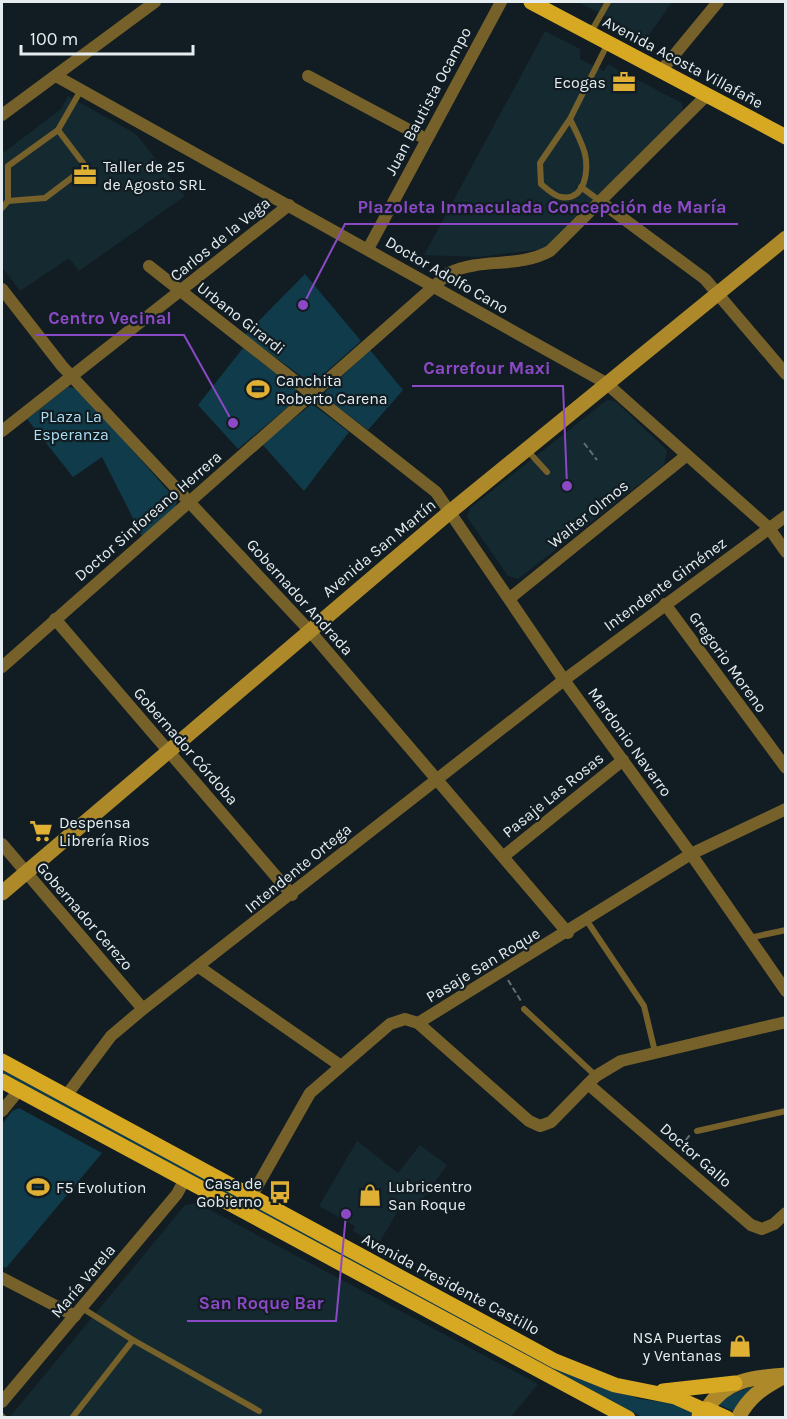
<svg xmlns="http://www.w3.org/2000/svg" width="787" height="1419" viewBox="0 0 787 1419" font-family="Karla,sans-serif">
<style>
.built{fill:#152931}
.green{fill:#103b4a}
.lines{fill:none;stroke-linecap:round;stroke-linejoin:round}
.path{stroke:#636d72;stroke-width:2;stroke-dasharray:6 3;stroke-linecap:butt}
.service{stroke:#77612b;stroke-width:6}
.minor{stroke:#77612b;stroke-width:12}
.secondary{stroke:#ad892a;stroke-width:15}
.primary{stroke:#d7a822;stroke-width:15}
.labels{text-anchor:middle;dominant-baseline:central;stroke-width:4.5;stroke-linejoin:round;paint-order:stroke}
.street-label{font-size:16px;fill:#e5edf1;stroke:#111d22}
.poi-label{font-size:16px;fill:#e5edf1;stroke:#111d22;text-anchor:start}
.park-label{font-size:16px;fill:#aedef3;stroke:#111d22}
.leader{fill:none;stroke:#8b49c6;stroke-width:2}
.callout-dot{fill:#8b49c6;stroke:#111d22;stroke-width:2}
.callout-label{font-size:18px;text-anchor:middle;font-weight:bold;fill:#8b49c6;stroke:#111d22;stroke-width:4.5;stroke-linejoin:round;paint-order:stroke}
</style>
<rect width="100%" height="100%" fill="#111d22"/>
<g class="built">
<path d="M578,2H672L647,38Z"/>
<path d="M545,31L580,49V59L604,71L608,64L619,70L618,74L630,76L682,103L683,112L544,249L478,257L424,255Z"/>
<path d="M68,96L136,134L185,196L79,271L69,258L20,291L2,267V154L61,109Z"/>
<path d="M607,400L615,401L667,450L664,465L518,579L508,576L467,517L470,508Z"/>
<path d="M357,1141L398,1173L420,1145L447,1165L414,1211L401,1205L378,1245L353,1231L355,1226L319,1206Z"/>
<path d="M197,1203L538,1384L511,1417L9,1418L185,1205Z"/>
</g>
<g class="green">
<path d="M305,274L361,341L317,380L309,382L245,335Z"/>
<path d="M243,348L296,389V400L238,449L198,405Z"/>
<path d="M370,350L403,390L368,430L328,399L325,392Z"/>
<path d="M68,387L79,389L177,501L175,507L142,536L102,457L73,477L27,419Z"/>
<path d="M312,404L349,432L304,491L262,444Z"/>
<path d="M2,1069L573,1376L640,1399L684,1405L693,1410L690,1417H642L2,1076Z"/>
<path d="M19,1108L102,1153L6,1268L2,1266V1124L12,1111Z"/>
<path d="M753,1386L735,1412L717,1404L722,1398Z"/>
</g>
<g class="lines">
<g class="path">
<path d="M584,443L597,460"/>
<path d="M508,980L521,1001"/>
<path d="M680,1147L690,1135"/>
</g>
<g class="service">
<path d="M591,32L608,2"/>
<path d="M570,119C575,130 582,142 585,154C589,170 585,202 561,197C554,196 547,189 541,184L540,163L570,119L608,43"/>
<path d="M581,187L600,201"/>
<path d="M8,201V166L58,130"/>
<path d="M2,208L8,201L45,198L86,167L58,130L81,90"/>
<path d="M527,450L547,472"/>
<path d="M587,921L644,1006L655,1052"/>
<path d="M749,938L786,930"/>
<path d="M524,1009L596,1076"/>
<path d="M697,1131L786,1111"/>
<path d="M82,1308L133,1340L259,1411"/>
<path d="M2,1416L4,1418"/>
<path d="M72,1418L133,1340"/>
</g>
<g class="minor">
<path d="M661,71L718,2"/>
<path d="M56,76L606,383L769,528L786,552"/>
<path d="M308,76L426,139"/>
<path d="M2,115L155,2"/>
<path d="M601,202L705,279L786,374"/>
<path d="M368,249L501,2"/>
<path d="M149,266L436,492L564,680L691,854L786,991"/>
<path d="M2,289L62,366L309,630L568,933"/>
<path d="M2,431L289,205"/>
<path d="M510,598L687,455"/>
<path d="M665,604L786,768"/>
<path d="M55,619L292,895"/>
<path d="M2,667L449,273C483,257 517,269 550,251L707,95"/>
<path d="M2,844L143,1009"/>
<path d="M504,856L623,760"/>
<path d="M199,967L341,1066"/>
<path d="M418,1023L691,854L786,809"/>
<path d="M588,1084L751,1225L762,1229L774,1224L786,1213"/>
<path d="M66,1096L111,1036L143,1009L564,680L786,516"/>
<path d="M2,1111L20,1089"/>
<path d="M251,1197L310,1093L390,1024L405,1019L418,1023L529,1121L540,1126L551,1122L596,1076L621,1061L786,1022"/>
<path d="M2,1278L75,1316"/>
<path d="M2,1402L177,1194L185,1179"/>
</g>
<g class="secondary">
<path d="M2,893L451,511L786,238"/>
<path d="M707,1409C724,1380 754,1377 786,1375"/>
<path d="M738,1418C748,1398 762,1388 781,1378"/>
</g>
<g class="primary">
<path d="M531,2L786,137"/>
<path d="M2,1061L555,1361L615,1385L675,1397L704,1410"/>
<path d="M2,1081L628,1418"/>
<path d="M663,1391L735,1383"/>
<path d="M699,1416L707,1409L727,1418"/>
</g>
</g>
<defs>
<g id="office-bare" transform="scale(1.8)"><path d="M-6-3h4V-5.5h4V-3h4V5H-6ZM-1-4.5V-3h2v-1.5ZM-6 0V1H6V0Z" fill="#dfb034" stroke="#111d22" stroke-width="2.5" paint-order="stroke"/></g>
<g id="stadium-bare" transform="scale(1.8)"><path d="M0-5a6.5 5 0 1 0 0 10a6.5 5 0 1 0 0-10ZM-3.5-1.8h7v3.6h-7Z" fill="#dfb034" stroke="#111d22" stroke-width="2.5" paint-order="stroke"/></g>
<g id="supermarket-bare" transform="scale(1.8)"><path d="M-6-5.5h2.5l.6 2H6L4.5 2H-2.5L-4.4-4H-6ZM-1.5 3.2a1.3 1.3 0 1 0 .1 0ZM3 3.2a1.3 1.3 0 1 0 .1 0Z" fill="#dfb034" stroke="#111d22" stroke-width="2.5" paint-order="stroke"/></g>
<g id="bus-bare" transform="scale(1.8)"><path d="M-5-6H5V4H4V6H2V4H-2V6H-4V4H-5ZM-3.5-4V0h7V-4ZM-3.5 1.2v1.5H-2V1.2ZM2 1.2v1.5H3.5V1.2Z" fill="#dfb034" stroke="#111d22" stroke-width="2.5" paint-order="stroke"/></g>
<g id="shop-bare" transform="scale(1.8)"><path d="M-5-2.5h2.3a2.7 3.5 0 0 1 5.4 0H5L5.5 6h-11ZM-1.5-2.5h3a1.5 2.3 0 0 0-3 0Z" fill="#dfb034" stroke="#111d22" stroke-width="2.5" paint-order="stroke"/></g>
</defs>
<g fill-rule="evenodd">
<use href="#office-bare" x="624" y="82"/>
<use href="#office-bare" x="85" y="175"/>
<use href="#stadium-bare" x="258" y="389"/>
<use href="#supermarket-bare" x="41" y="831"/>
<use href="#stadium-bare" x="38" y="1187"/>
<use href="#bus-bare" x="280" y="1192"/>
<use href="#shop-bare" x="370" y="1195"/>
<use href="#shop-bare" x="740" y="1346"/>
</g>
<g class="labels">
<g class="street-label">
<text transform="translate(683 62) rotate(28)">Avenida Acosta Villafañe</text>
<text transform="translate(428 101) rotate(-62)">Juan Bautista Ocampo</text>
<text transform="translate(220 239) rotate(-39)">Carlos de la Vega</text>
<text transform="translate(447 275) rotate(30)">Doctor Adolfo Cano</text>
<text transform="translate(241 318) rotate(38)">Urbano Girardi</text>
<text transform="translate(588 514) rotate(-39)">Walter Olmos</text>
<text transform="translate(148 516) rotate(-41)">Doctor Sinforeano Herrera</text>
<text transform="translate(379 548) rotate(-40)">Avenida San Martín</text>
<text transform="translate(665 584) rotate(-36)">Intendente Giménez</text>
<text transform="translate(300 597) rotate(48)">Gobernador Andrada</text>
<text transform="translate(728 662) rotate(54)">Gregorio Moreno</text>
<text transform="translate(630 742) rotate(54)">Mardonio Navarro</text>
<text transform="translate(186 746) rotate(49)">Gobernador Córdoba</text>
<text transform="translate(553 795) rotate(-39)">Pasaje Las Rosas</text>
<text transform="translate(298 868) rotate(-39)">Intendente Ortega</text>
<text transform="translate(85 916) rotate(49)">Gobernador Cerezo</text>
<text transform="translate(483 965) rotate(-31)">Pasaje San Roque</text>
<text transform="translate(696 1155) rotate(41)">Doctor Gallo</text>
<text transform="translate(83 1281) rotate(-50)">María Varela</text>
<text transform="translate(451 1284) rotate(28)">Avenida Presidente Castillo</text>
</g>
<g class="poi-label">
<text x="606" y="82" text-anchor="end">Ecogas</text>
<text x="103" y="166">Taller de 25<tspan x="103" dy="18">de Agosto SRL</tspan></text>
<text x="276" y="380">Canchita<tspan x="276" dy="18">Roberto Carena</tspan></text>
<text x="59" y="822">Despensa<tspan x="59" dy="18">Librería Rios</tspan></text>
<text x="262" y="1183" text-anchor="end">Casa de<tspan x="262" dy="18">Gobierno</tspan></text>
<text x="388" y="1186">Lubricentro<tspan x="388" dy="18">San Roque</tspan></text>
<text x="56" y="1187">F5 Evolution</text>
<text x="722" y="1337" text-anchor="end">NSA Puertas<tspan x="722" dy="18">y Ventanas</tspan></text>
</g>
<g class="park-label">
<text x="71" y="416">PLaza La<tspan x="71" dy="18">Esperanza</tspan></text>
</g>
</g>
<path class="leader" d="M303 305L345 224H738M233 423L184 335H36M567 486L563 386H412M346 1214L336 1321H187"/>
<g class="callout-dot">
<circle cx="303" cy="305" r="6"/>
<circle cx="233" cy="423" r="6"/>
<circle cx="567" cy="486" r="6"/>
<circle cx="346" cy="1214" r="6"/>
</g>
<g class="callout-label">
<text x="542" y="213">Plazoleta Inmaculada Concepción de María</text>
<text x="110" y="324">Centro Vecinal</text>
<text x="487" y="374">Carrefour Maxi</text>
<text x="261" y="1309">San Roque Bar</text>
</g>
<rect width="787" height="1419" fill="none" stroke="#e5edf1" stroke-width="6"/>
<path d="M21 45v9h172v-9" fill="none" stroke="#e5edf1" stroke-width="3"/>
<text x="30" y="45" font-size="18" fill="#e5edf1" stroke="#111d22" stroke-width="4.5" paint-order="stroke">100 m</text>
</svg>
